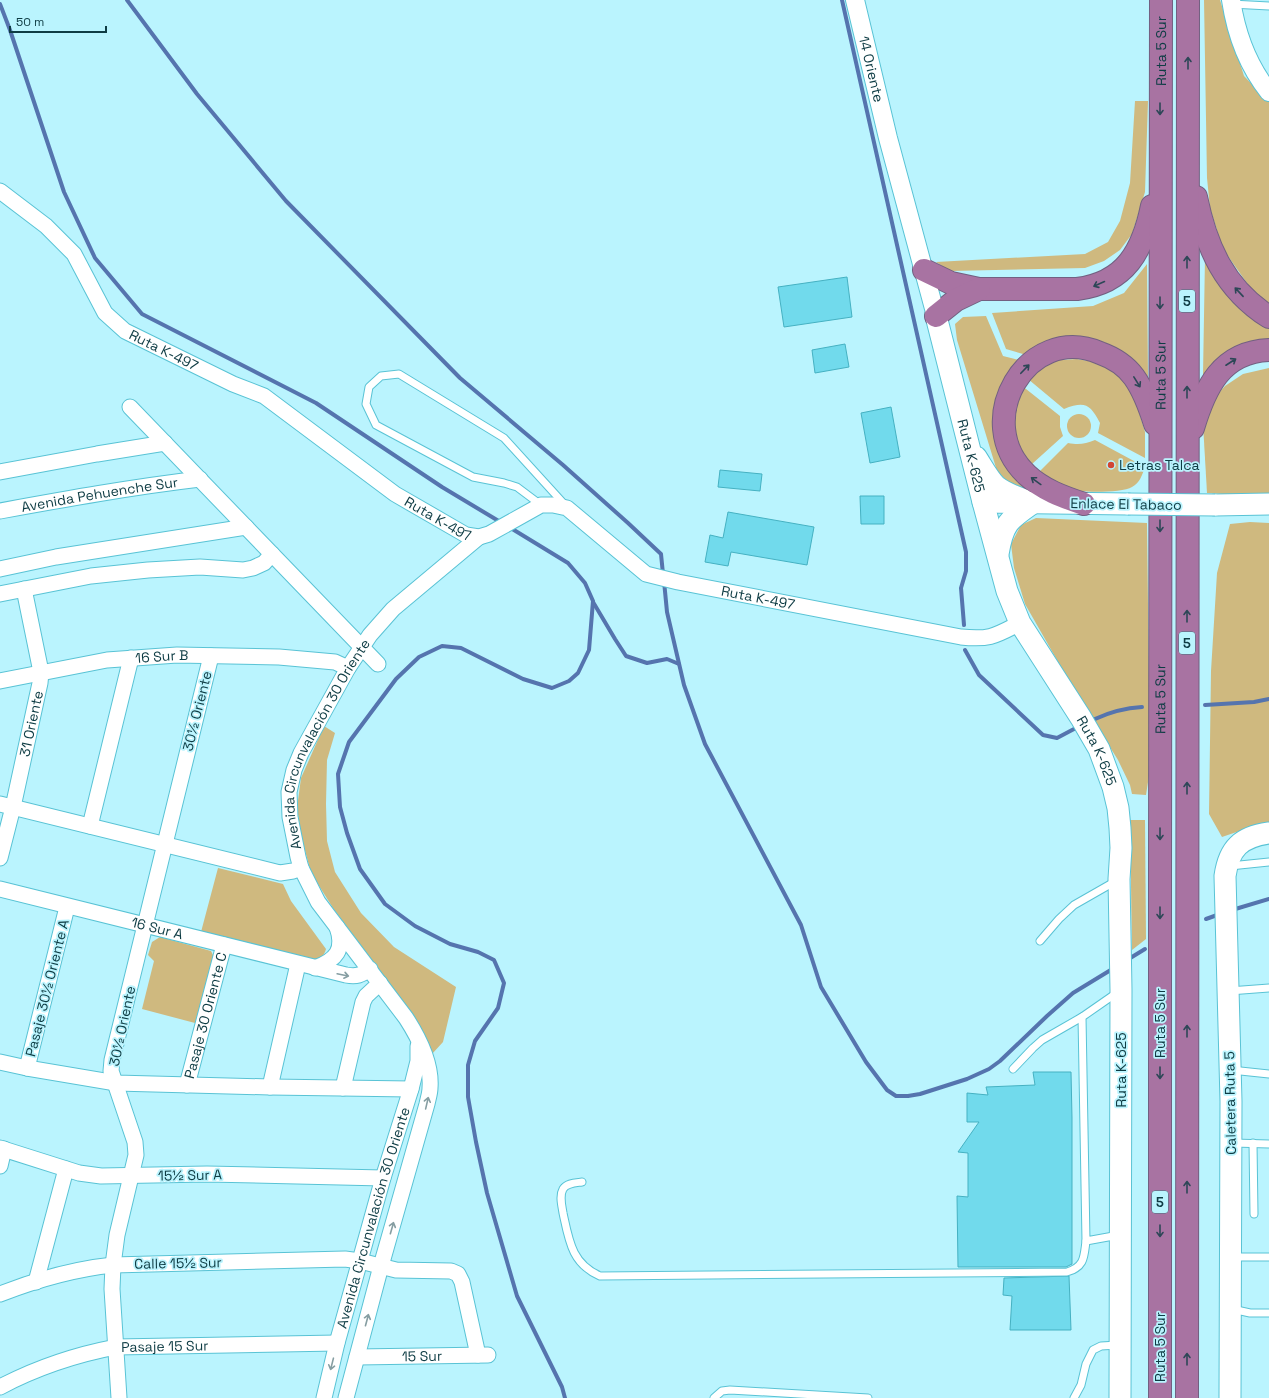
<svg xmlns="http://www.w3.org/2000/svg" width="1269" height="1398" viewBox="0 0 1269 1398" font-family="'Space Grotesk',sans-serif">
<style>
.green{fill:#cfb97f}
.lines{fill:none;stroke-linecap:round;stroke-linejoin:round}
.stream{stroke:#5574ae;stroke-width:4}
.building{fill:#71daec;stroke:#45b1c2}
.service-casing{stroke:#59c3d5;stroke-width:9}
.minor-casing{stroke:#59c3d5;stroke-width:17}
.tertiary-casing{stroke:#59c3d5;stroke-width:20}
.secondary-casing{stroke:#59c3d5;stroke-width:23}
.motorway-casing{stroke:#726081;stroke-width:24}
.service{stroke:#fff;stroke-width:7}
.minor{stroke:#fff;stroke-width:15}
.tertiary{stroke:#fff;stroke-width:18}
.secondary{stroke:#fff;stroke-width:21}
.motorway{stroke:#a873a2;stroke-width:22}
.secondary-bridge-casing{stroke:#59c3d5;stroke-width:23;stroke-linecap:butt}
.secondary-bridge{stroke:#fff;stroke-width:21}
.oneway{stroke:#2d4757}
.oneway2{stroke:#869ea2}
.poi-dot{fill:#d24534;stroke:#baf4fe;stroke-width:1.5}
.labels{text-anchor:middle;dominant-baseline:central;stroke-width:3.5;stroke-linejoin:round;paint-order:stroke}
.shield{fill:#baf4fe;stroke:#42737c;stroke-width:1}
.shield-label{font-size:13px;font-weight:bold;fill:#0e3c44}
.street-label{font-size:14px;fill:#0e3c44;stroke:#baf4fe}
.poi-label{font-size:14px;fill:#0e3c44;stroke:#baf4fe;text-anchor:start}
</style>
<rect width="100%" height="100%" fill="#baf4fe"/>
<g class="green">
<path d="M1204,0H1220L1244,76L1269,102V306L1249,286L1223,249L1210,208L1207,178Z"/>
<path d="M1135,101H1148L1145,192L1132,234L1120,250L1104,261L1085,268L950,271L936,262L1085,254L1108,242L1120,221L1130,183Z"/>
<path d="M1205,257L1269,327V341L1228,352L1203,375Z"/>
<path d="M1147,264L1148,378L1127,356H1030L1006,349L992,313L1093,306L1124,293Z"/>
<path d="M986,316L1003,356L1023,361L999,400L1036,492L1011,485L997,471L957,340L955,324L963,317Z"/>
<path d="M1077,359L1100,363L1119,375L1132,389L1145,432V458L1098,433L1100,423C1090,404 1085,401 1064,409L1028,379L1042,366L1059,360Z"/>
<path d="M1269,368V493L1256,496L1207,493L1203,424L1209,404L1225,386L1243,374Z"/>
<path d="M1021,385L1060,416V427L1063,436L1032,464L1015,444L1012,404Z"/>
<circle cx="1079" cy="426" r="12"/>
<path d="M1095,440L1145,467C1142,475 1140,483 1132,487C1122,493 1079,493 1068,489C1058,486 1048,477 1039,472L1068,443C1079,445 1085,444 1095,440Z"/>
<path d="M1036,518L1147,523L1150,769L1146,795L1132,794L1130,785L1118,760L1069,681L1025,604L1014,568L1011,544L1021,525Z"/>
<path d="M1250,522L1269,523V824L1257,825L1222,837L1209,814L1211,671L1217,573L1230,524Z"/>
<path d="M324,726L335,733L327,760L326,804L327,841L335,872L361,913L394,947L456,987L443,1042L432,1054L419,1027L386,979L333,908L311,873L302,839L297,808L301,778Z"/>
<path d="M1130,820H1145L1146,939L1132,950Z"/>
<path d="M218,868L283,884L291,901L326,949C324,956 321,959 313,960L201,932Z"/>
<path d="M160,937L211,951L214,957L195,1023L142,1009L154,961L148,955L152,942Z"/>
</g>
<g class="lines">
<g class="stream">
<path d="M127,0L197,94L286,201L460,378L563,465L628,523L661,554L663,574"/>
<path d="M842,0L966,552V571L961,588L964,625"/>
<path d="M0,4L10,30L64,192L95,258L142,314L316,403L442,487L502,523"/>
<path d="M509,527L568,563L585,583L593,601L589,650L578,673L569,681L552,688L523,679L461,648L442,646L419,657L396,679L349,742L338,774L340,807L347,833L360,869L385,904L415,926L450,944L478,952L494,960L504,983L498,1008L475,1041L468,1065V1097L476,1142L487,1193L517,1296L562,1387L565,1398"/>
<path d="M664,581L667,612L684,685L705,744L801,925L821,987L866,1062L887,1090L896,1096H908L920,1094L967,1079L989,1069L1000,1061L1047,1016L1073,993L1114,968"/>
<path d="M593,602L615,639L626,656L647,663L667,659L679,664"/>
<path d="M965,650L979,675L1043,735L1057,738L1074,729"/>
<path d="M1205,705L1254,702L1269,699"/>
<path d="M1095,719C1110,712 1126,708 1142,707"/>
<path d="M1232,910L1269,899"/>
<path d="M1206,919L1220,914"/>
<path d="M1127,960L1145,949"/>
</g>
</g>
<g class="building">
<path d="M847,277L852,317L784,327L778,287Z"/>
<path d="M845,344L849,367L815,373L812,350Z"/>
<path d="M891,407L900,457L870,463L861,413Z"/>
<path d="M720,470L762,474L760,491L718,487Z"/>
<path d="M860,496H884V524H861Z"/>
<path d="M728,512L814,527L807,565L731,552L728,566L705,562L710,535L723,538Z"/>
<path d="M1033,1072H1071L1072,1118V1264L1066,1267H958L957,1196L968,1197V1153L958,1152L979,1122H967V1093L988,1095L986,1087L1035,1085Z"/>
<path d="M1069,1276L1071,1330H1010L1012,1296L1003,1295L1004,1278Z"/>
</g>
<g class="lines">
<g class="service-casing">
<g id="service">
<path d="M1231,4L1269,6"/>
<path d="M541,505L517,487L504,483L473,477L376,425L366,404L369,387L381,376L399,374L504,438L565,505"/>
<path d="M1230,866L1269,862"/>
<path d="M1040,941L1059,919L1074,905L1116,881"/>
<path d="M1229,991L1269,988"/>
<path d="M1118,992L1082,1017L1086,1241L1119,1235"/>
<path d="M1013,1069L1033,1048L1042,1040L1082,1017"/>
<path d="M1231,1070L1269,1074"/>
<path d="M1233,1143L1269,1144"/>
<path d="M1253,1143L1254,1214"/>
<path d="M582,1182C575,1183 567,1183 563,1189C559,1196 562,1206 563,1213C569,1241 572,1264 600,1276L1067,1272C1085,1267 1084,1256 1086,1241"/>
<path d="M1231,1257H1269"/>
<path d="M1232,1309L1250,1313H1269"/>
<path d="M714,1398L722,1391L730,1390L868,1398"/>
<path d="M1074,1398L1081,1385L1086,1364L1093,1350L1101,1346L1118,1345"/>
</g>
</g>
<g class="minor-casing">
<g id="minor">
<path id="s1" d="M0,191L46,226L74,254L105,313L125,331L233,384L264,396L395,494L466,535L479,537L489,534L541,505H553L567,508L646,574L678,582L961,637C990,640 995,636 1020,623"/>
<path d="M130,407L378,664"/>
<path d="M0,472L97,454L165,443"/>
<path id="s2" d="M0,511C66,499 132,487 200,479"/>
<path d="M0,569L56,557L246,527"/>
<path d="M0,594L91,576L148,570L200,567L243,570L253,568L264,563L272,554"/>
<path id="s3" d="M0,681L107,660L177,655L279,657L335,662L348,668"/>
<path d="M0,804L280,873L293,871L301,868"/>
<path d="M90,826L131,658"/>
<path id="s4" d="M0,858L13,807L40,683L41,672L24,589"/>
<path id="s5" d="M0,889L346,975C357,977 361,975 370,969"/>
<path d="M315,968C336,960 345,950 337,927"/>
<path d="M0,1062L27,1068L116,1083L270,1087L411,1089"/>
<path d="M27,1068L67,907"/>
<path id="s6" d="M187,1085L224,945"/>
<path d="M270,1087L298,964"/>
<path d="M343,1088L363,1002L366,996L380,983"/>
<path d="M0,1148L79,1173L101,1176L207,1174L383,1178"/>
<path d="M0,1166L4,1149"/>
<path d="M36,1282L66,1169"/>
<path d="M0,1294C36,1280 74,1269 113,1265L345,1259L360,1261L396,1270L451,1271L458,1274L462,1282L478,1355"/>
<path id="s7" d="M357,1357L488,1355"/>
<path id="s8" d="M0,1387C38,1367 74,1355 116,1347L337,1343"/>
<path d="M119,1398L112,1289L113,1265L117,1235L136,1155L135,1142L111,1071L112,1060L211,656"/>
<path id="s9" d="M324,1398L337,1343L383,1178L411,1089L418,1061V1046"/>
<path id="s10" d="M346,1398L381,1266L427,1104C428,1099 430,1093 430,1088C432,1063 419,1038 406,1018L318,902L301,868L298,857L290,817L289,792L294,770L301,753L348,668L370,635L393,609L479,537"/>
</g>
</g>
<g class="tertiary-casing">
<g id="tertiary">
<path id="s11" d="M855,0L888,138L936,316"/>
<path d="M1231,0C1236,33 1248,66 1269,92"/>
</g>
</g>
<g class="secondary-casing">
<g id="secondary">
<path id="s12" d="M936,316L983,502L1007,591L1020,623L1081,718L1099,749L1113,787L1118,808L1120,828L1121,848L1119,879L1121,990L1120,1398"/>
<path d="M976,457C982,466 988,478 996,486C1004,493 1015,496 1024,500"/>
<path d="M983,502L1128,504"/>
<path d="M1215,505L1269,504"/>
<path d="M998,554C1003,524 1008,520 1033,503"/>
<path d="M1230,1398L1231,1101L1225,876C1229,848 1241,837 1269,833"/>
</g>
</g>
<g class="motorway-casing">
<g id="motorway">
<path d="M1196,197C1206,247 1225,289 1269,317"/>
<path d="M924,270L951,283L979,289H1077C1126,283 1143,250 1152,206"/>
<path d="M936,316L956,300L979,289"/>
<path d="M1193,428C1205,388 1221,352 1269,350"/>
<path d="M1084,504C1063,497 1043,490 1027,475C970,422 1027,322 1100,353C1114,358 1126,366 1134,377C1144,391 1150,408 1155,424"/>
<path id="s13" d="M1160,1398V874L1161,0"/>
<path d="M1187,1398L1188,0"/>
</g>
</g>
<use href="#service" class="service"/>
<use href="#minor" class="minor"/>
<use href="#tertiary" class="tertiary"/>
<use href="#secondary" class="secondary"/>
<use href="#motorway" class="motorway"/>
<g class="secondary-bridge-casing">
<path id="secondary-bridge" d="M1128,504L1215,505"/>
</g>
<use href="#secondary-bridge" class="secondary-bridge"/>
</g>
<defs><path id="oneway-shaft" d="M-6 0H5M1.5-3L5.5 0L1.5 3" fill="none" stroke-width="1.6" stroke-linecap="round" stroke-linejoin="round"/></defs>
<g class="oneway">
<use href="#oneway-shaft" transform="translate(1188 63) rotate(-90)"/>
<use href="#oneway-shaft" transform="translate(1160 109) rotate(90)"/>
<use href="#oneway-shaft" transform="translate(1187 262) rotate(-90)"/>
<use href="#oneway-shaft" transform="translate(1099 284) rotate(156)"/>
<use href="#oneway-shaft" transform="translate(1239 292) rotate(-133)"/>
<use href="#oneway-shaft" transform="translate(1160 303) rotate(90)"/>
<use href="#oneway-shaft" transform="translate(1231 362) rotate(-33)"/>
<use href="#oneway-shaft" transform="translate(1025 369) rotate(-46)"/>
<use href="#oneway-shaft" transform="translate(1137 382) rotate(58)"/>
<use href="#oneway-shaft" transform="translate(1187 392) rotate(-90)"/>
<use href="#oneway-shaft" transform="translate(1036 481) rotate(-144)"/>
<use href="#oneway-shaft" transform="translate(1160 526) rotate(90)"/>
<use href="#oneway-shaft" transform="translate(1187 616) rotate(-90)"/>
<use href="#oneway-shaft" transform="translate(1187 788) rotate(-90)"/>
<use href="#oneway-shaft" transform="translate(1160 834) rotate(90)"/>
<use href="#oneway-shaft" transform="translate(1160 913) rotate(90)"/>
<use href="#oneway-shaft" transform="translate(1187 1031) rotate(-90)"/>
<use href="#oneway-shaft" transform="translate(1160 1073) rotate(90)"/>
<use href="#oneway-shaft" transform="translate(1187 1187) rotate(-90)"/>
<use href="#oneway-shaft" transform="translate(1160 1231) rotate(90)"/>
<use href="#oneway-shaft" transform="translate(1187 1359) rotate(-90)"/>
</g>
<g class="oneway2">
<use href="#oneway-shaft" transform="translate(343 975) rotate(12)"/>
<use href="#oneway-shaft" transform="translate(427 1103) rotate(-77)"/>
<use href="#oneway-shaft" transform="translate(392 1228) rotate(-74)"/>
<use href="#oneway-shaft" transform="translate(367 1320) rotate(-75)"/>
<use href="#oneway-shaft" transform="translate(332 1364) rotate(104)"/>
</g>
<circle class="poi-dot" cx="1111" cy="465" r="4"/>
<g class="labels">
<g class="shield">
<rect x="1179" y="290" width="16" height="22" rx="3"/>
<rect x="1179" y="632" width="16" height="22" rx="3"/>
<rect x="1152" y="1191" width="16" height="22" rx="3"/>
</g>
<g class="shield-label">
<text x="1187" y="301">5</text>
<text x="1187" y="643">5</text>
<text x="1160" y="1202">5</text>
</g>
<g class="street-label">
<text stroke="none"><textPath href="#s13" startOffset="1347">Ruta 5 Sur</textPath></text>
<text stroke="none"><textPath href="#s11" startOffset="71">14 Oriente</textPath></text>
<text stroke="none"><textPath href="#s1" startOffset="234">Ruta K-497</textPath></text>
<text stroke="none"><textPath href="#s13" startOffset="1023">Ruta 5 Sur</textPath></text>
<text stroke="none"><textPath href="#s12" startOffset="144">Ruta K-625</textPath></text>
<text stroke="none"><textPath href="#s2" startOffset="101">Avenida Pehuenche Sur</textPath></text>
<text transform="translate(1126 504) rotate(1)">Enlace El Tabaco</text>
<text stroke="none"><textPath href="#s1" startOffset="558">Ruta K-497</textPath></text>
<text stroke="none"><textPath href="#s1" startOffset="917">Ruta K-497</textPath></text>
<text stroke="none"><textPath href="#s3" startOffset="164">16 Sur B</textPath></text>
<text stroke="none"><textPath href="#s13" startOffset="699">Ruta 5 Sur</textPath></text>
<text transform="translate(197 711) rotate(-76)">30½ Oriente</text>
<text stroke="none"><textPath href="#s4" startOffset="138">31 Oriente</textPath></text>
<text stroke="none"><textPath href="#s10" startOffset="714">Avenida Circunvalación 30 Oriente</textPath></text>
<text stroke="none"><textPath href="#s12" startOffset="468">Ruta K-625</textPath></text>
<text stroke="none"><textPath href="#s5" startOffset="162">16 Sur A</textPath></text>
<text transform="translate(47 988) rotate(-76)">Pasaje 30½ Oriente A</text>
<text stroke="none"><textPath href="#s6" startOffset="72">Pasaje 30 Oriente C</textPath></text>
<text transform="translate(1160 1023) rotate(-90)">Ruta 5 Sur</text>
<text transform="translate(122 1026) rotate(-78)">30½ Oriente</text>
<text transform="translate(1121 1070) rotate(-90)">Ruta K-625</text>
<text transform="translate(1230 1103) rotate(-91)">Caletera Ruta 5</text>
<text transform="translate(190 1175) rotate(-1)">15½ Sur A</text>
<text stroke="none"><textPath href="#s9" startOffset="187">Avenida Circunvalación 30 Oriente</textPath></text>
<text transform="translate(178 1263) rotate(-1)">Calle 15½ Sur</text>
<text stroke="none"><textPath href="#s8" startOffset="172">Pasaje 15 Sur</textPath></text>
<text transform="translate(1160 1347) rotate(-90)">Ruta 5 Sur</text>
<text stroke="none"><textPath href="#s7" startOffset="65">15 Sur</textPath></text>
</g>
<g class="poi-label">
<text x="1119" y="465">Letras Talca</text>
</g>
</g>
<path d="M10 26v6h96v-6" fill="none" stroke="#0e3c44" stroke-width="2"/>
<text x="16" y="26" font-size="12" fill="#0e3c44" stroke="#baf4fe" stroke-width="3" paint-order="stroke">50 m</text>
</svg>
